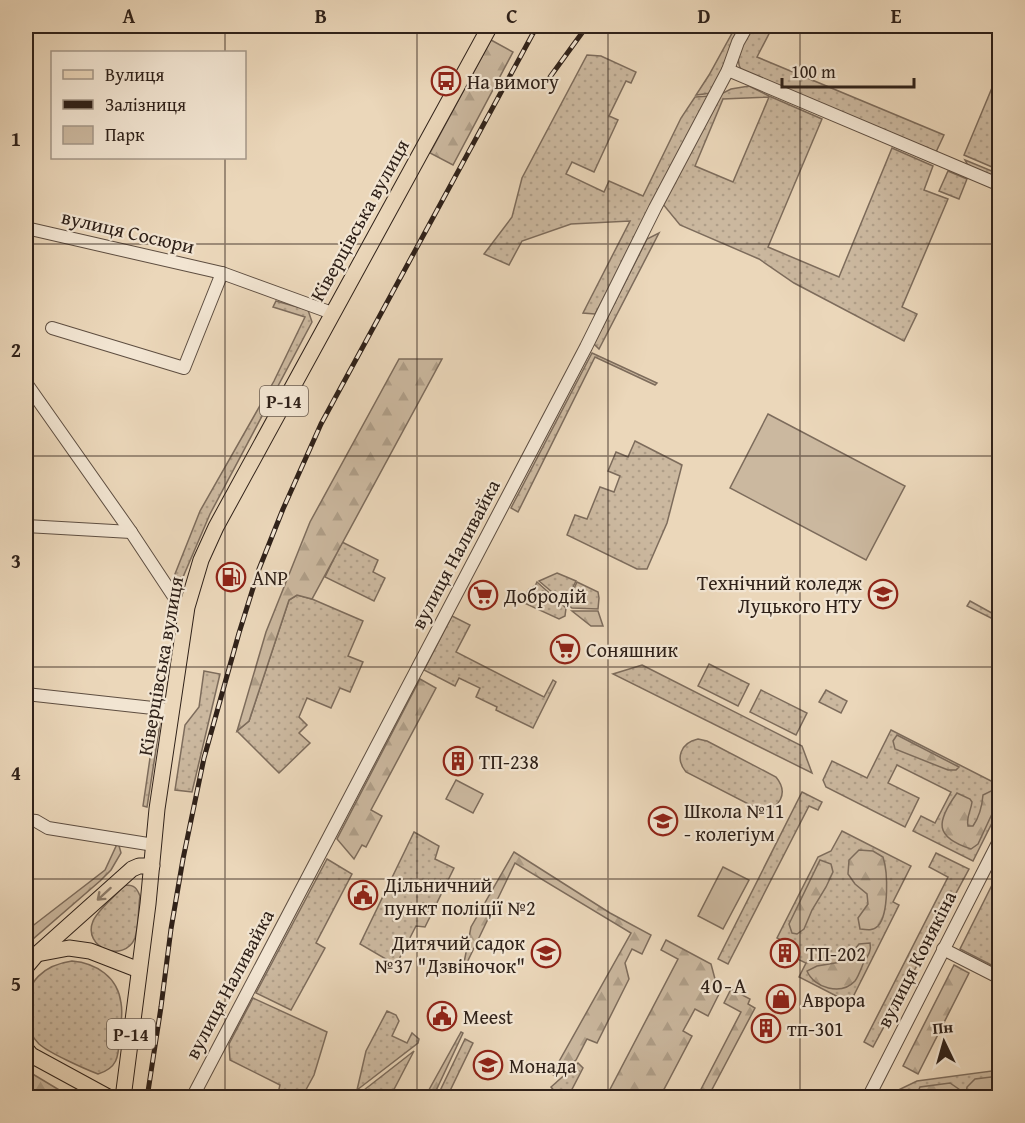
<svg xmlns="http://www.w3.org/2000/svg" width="1025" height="1123" viewBox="0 0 1025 1123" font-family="'Gentium Book Plus',serif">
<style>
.green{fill:url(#green-dots);stroke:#7d6c5c;stroke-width:1.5;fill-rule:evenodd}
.forest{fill:url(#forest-firs);stroke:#7d6c5c;stroke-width:1.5}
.pitch{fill:#cbb89f;stroke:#7d6c5c;stroke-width:1.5}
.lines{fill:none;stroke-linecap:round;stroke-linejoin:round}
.minor-casing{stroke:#5e4e41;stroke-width:14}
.major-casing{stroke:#2f2119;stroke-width:17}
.minor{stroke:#f2e5d2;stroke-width:12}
.major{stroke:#ebd7ba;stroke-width:15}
.rail-casing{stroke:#2f2119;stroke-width:5}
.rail{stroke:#f2e5d2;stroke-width:3;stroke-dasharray:9;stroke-linecap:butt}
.oneway{stroke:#8d7c6a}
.grid{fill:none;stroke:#2f2119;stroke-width:1.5;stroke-opacity:0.55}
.labels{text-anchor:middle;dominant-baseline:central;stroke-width:4.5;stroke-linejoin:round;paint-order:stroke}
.shield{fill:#f2e5d2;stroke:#6a5c50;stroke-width:1.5}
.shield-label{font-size:18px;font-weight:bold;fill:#2f2119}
.poi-label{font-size:20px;fill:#2f2119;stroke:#f2e5d2;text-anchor:start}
.street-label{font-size:20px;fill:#2f2119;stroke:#f2e5d2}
.quarter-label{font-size:22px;letter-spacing:1.5px;fill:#2f2119;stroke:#f2e5d2}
.neatline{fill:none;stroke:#2f2119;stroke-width:2}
.grid-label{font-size:20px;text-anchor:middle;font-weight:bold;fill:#2f2119}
</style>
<defs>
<pattern id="green-dots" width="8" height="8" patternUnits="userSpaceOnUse" patternTransform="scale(1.5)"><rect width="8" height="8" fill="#cbb89f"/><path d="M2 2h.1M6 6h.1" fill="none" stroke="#af9e88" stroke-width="1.8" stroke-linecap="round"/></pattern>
<pattern id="forest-firs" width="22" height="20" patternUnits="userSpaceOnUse" patternTransform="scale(1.5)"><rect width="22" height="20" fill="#cbb89f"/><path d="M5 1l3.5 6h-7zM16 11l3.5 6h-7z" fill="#af9e88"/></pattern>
</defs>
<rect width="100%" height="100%" fill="#ebd7ba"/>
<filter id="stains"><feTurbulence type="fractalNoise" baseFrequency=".00333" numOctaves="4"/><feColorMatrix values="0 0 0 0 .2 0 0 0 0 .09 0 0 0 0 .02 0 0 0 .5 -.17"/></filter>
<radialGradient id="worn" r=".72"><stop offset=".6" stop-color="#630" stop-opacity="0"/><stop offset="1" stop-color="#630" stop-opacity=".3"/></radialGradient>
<g class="green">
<path d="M736,26H741L727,62L712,93L696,95L709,75Z"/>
<path d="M751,26H773L757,57L944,135L936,152L741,70C733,55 745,40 751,26Z"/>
<path d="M587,55L601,56L636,72L631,83L626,81L609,116L618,120L594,172L572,162L566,174L604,192L609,181L643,196L681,118L695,97L710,96L595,314L583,313L630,221L571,224L522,241L509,265L484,254L512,217L522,178Z"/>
<path d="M999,71L1000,170H999L964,155Z"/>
<path d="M749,86L769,96L822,119L768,247L839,277L892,148L933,166L924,190L948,199L902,307L917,314L904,341L794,283L759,259L680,225L662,203L717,96L731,89ZM769,97L733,182L695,166L723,99Z"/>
<path d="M965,160L999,174V180L969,167Z"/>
<path d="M948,171L967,179L959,199L939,191Z"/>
<path d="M659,233L599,349L594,344L647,239Z"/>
<path d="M276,301L308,310L312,322L210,514L183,577L173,579L200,511L274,381L305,317L273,307Z"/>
<path d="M592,353L657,383L655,385L595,357L518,512L511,508Z"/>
<path d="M635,441L682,465L667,523L647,569H637L567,535L575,515L587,519L600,487L614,492L620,476L608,471L616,452L628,457Z"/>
<path d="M342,542L378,560L373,572L385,578L374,601L325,577Z"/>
<path d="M557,573L576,581L565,603L539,581Z"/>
<path d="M537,582L566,608L565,616L559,619L522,602L529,589L535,586Z"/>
<path d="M577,582L598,592L599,598L598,609L572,608L567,604Z"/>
<path d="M297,595L312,599L363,621L348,656L363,662L350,692L340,688L331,708L307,698L299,717L307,725L299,733L310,743L279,773L237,731L249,721L289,600Z"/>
<path d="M970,601L999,617V622L967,606Z"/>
<path d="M452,616L470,625L456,652L544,697L553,680L556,682L533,728L496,710L497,707L476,697L480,688L459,678L455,686L424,670Z"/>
<path d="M709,664L749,684L738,706L698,686Z"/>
<path d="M642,665L802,746L812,773L613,674Z"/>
<path d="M204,671L220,674L192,792L175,790L185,725L199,707Z"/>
<path d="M761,690L807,713L796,735L750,712Z"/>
<path d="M826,690L847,701L841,713L819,702Z"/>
<path d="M156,717L160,724L147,807L143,806Z"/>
<path d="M891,730L999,785V809L973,861L913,831L921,816L935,823L951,792L897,765L888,783L919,798L905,827L826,787L823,780L832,761L867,778Z"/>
<path d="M698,739L707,741L776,777C789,793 780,810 760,810L686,772C675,759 680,743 698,739Z"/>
<path d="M802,792L822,802L818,810L809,806L728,964L718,959Z"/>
<path d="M842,831L911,866L893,902L899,905L850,1003L799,977L806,963L791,956L795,947L777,938L818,857L831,851Z"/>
<path d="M414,832L439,846L435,859L454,868L425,927L416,926L396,965L360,944Z"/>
<path d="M936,853L969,869L873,1047L864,1042L948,877L929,867Z"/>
<path d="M327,859L352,874L316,943L325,948L291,1010L256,993Z"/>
<path d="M999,871V969L960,949Z"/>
<path d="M126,885C134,885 137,888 140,896C138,909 139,925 135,938C124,964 82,948 93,921C98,910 113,898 121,889Z"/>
<path d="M72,961C96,963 118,977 121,1003C123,1013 121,1023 120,1032C118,1052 121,1067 98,1074C85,1069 49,1053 39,1044C30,1035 26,1023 26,1010C26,981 44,965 72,961Z"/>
<path d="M253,998L327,1032L314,1075L302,1097H277L280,1085L230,1060L229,1044Z"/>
<path d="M387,1011L396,1015L399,1021L392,1036L407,1043L412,1033L419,1039L418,1043L357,1090L366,1051Z"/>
<path d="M465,1039L473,1043L447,1097H437Z"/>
<path d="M414,1051L390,1097H354H355Z"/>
<path d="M578,1063L583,1068L568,1097H554L553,1096L556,1093L551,1087Z"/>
<path d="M999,1070V1097L889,1098L892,1093L917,1081Z"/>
</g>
<g class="forest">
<path d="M491,40L513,52L453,165L430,153Z"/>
<path d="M399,359H442L312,599L297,595L289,600L249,721L237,731L266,632L310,522Z"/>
<path d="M572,611H598L603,626H591Z"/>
<path d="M420,679L436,688L371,810L382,816L366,847L362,845L354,859L337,839Z"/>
<path d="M897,735L959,767L956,770H948L895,749L893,741Z"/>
<path d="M991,791L996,794L998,801L978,844L971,849C934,837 936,822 957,793L970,799L972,802C971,811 966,817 968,826H973C980,816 982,807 983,795Z"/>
<path d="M118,842L121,853L111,870L100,881L26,945V931L105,870Z"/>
<path d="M859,850L873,851L883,857C888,872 889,914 878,926C873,931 867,930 860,929L858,918L868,904L867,894L855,884L848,874L849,860Z"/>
<path d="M514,852L610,913L651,935L642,954L632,949L625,963L629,979L597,1043L587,1039L576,1060L555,1076L552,1074L631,933L515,863L462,973L471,927Z"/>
<path d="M820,860L831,864L833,872L826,887L812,910L804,929L797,934L792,933L789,924Z"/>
<path d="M666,940L711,964L719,994L708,1016L695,1009L683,1031L692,1036L660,1097H606L678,959L661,950Z"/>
<path d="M870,943C872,951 867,957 863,964C861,969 858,977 855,981C841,996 814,988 807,971L817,966L841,962L850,955L859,944Z"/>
<path d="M954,965L969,973L918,1074L903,1066Z"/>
<path d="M731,989L750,999L748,1004L755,1008L708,1097H697L741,1012L724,1003Z"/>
<path d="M461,1032L463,1033L433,1097H425Z"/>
<path d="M26,1070L71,1097H41L26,1087Z"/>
<path d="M999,1076V1097L919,1098L917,1094L920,1087L950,1083L966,1094L967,1087L975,1079Z"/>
</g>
<g class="pitch">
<path d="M768,414L905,486L866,560L730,488Z"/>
<path d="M456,780L483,794L473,813L446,799Z"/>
<path d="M723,867L749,880L723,929L698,916Z"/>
</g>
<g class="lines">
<g class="minor-casing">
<g id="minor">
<path d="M728,70L1000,185"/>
<path d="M26,228L222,273L332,313"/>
<path d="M52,328L184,368L222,273"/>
<path d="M26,383L131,532L178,603L187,607"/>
<path d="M26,526L131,532"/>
<path d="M26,694L171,710"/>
<path d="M26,820L36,821L48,828L154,845"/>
<path d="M943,949L1000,978"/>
<path d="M192,1098L586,347L655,208L728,70L738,42L747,26"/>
<path d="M868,1098L1000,839"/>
</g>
</g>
<g class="major-casing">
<g id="major">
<path d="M37,954L69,948L90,951L139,970"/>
<path d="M26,967L37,954L132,869L139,866H152"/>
<path d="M26,1049L31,1055L110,1098"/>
<path d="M123,1098L148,904L157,809L187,607L201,560L216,527L490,26"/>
</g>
</g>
<use href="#minor" class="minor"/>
<use href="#major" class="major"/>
<g class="rail-casing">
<g id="rail">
<path d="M550,77L587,26"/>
<path d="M147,1098L161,1007L171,929L183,859L204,758L239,633L259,569L283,509L321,424L537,26"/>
</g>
</g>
<use href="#rail" class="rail"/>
</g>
<defs><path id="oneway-shaft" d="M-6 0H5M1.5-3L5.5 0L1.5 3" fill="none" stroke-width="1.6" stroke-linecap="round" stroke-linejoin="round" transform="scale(1.5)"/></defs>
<use class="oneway" href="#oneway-shaft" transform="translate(104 894) rotate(138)"/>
<path class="grid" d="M225,26V52M417,26V1098M608,26V1098M800,26V1098M225,158V1098M26,244H1000M26,456H1000M26,667H1000M26,879H1000"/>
<defs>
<g id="bus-ring" transform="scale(1.5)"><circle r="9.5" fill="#f2e5d2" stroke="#8f2418" stroke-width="1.5"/><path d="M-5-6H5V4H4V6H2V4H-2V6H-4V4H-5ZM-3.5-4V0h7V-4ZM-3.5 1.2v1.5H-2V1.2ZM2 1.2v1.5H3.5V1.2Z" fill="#8f2418"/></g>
<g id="fuel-ring" transform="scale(1.5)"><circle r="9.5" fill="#f2e5d2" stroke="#8f2418" stroke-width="1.5"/><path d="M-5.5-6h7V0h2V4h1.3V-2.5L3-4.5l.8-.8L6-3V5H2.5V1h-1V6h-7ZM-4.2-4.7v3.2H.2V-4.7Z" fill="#8f2418"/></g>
<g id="university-ring" transform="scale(1.5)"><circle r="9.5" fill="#f2e5d2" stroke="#8f2418" stroke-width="1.5"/><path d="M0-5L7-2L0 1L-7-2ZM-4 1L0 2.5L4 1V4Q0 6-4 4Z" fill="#8f2418"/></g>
<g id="supermarket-ring" transform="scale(1.5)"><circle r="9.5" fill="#f2e5d2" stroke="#8f2418" stroke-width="1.5"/><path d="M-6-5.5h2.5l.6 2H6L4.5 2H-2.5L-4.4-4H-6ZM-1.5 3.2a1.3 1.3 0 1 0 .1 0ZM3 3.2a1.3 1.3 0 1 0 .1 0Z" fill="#8f2418"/></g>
<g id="building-ring" transform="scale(1.5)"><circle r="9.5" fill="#f2e5d2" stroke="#8f2418" stroke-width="1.5"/><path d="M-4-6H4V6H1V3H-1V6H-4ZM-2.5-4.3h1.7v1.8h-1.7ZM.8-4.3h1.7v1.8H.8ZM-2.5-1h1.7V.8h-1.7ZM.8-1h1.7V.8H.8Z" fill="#8f2418"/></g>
<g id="school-ring" transform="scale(1.5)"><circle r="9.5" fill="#f2e5d2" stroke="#8f2418" stroke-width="1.5"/><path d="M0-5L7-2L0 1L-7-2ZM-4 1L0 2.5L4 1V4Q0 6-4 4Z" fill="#8f2418"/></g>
<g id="civic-ring" transform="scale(1.5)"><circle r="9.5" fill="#f2e5d2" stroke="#8f2418" stroke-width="1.5"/><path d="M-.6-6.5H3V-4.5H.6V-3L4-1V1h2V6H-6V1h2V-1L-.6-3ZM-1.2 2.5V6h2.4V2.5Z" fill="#8f2418"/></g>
<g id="shop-ring" transform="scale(1.5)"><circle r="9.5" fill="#f2e5d2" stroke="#8f2418" stroke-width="1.5"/><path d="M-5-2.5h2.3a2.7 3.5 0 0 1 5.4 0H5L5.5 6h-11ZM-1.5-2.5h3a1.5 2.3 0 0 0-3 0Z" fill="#8f2418"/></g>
</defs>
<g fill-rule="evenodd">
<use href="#bus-ring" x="446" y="81"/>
<use href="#fuel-ring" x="231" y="577"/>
<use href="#university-ring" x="883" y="594"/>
<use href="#supermarket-ring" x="483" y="595"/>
<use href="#supermarket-ring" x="565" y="649"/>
<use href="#building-ring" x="458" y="761"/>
<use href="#school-ring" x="663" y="821"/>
<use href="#civic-ring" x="363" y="895"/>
<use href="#school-ring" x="546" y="953"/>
<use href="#building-ring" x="785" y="953"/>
<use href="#shop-ring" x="781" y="999"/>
<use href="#civic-ring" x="442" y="1016"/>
<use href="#building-ring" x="766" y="1028"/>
<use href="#university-ring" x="488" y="1065"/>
</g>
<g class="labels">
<g class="shield">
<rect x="260" y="386" width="48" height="30" rx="4.5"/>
<rect x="107" y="1019" width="48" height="30" rx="4.5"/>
</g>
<g class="shield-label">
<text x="284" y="401">Р-14</text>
<text x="131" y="1034">Р-14</text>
</g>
<g class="poi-label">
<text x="467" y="81">На вимогу</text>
<text x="252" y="577">ANP</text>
<text x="862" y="582" text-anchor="end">Технічний коледж<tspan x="862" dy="23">Луцького НТУ</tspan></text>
<text x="504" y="595">Добродій</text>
<text x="586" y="649">Соняшник</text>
<text x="479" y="761">ТП-238</text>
<text x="684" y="810">Школа №11<tspan x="684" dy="23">- колегіум</tspan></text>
<text x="384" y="884">Дільничний<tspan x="384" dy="23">пункт поліції №2</tspan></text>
<text x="525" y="942" text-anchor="end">Дитячий садок<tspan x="525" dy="23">№37 "Дзвіночок"</tspan></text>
<text x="806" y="953">ТП-202</text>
<text x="802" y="999">Аврора</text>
<text x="463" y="1016">Meest</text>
<text x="787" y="1028">тп-301</text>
<text x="509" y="1065">Монада</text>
</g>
<g class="street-label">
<text transform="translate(359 220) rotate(-61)">Ківерцівська вулиця</text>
<text transform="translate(128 231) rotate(13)">вулиця Сосюри</text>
<text transform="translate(455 554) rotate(-62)">вулиця Наливайка</text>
<text transform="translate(160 666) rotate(-80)">Ківерцівська вулиця</text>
<text transform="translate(916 959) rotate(-63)">вулиця Конякіна</text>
<text transform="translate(229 984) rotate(-62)">вулиця Наливайка</text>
</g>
<g class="quarter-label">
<text x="724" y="985">40-А</text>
</g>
</g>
<rect width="1025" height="1123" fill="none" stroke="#ebd7ba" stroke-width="66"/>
<rect x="51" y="51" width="195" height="108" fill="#f2e5d2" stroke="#a49788" stroke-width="1.5"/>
<rect x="63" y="70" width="30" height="9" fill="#ebd7ba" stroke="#a49788" stroke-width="1.5"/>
<text x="105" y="81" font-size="18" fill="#2f2119">Вулиця</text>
<rect x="63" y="100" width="30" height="9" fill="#2f2119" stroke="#a49788" stroke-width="1.5"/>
<text x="105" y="111" font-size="18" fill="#2f2119">Залізниця</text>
<rect x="63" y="126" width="30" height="18" fill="#cbb89f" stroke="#a49788" stroke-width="1.5"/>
<text x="105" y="141" font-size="18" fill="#2f2119">Парк</text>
<g transform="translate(944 1042) rotate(355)" stroke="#f2e5d2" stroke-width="4.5" paint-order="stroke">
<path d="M0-4.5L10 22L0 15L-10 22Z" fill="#2f2119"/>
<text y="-9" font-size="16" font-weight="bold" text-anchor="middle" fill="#2f2119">Пн</text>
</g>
<path d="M782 78v9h132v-9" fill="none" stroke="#2f2119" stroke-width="3"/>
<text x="791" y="78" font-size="18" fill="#2f2119" stroke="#f2e5d2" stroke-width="4.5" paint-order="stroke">100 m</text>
<rect x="33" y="33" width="959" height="1057" class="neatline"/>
<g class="grid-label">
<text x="129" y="23">A</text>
<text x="321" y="23">B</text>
<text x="512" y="23">C</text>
<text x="704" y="23">D</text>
<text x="896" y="23">E</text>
<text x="16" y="146">1</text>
<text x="16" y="357">2</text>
<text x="16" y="568">3</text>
<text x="16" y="780">4</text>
<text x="16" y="991">5</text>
</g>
<rect width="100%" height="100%" filter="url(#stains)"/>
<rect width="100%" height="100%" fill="url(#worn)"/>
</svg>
